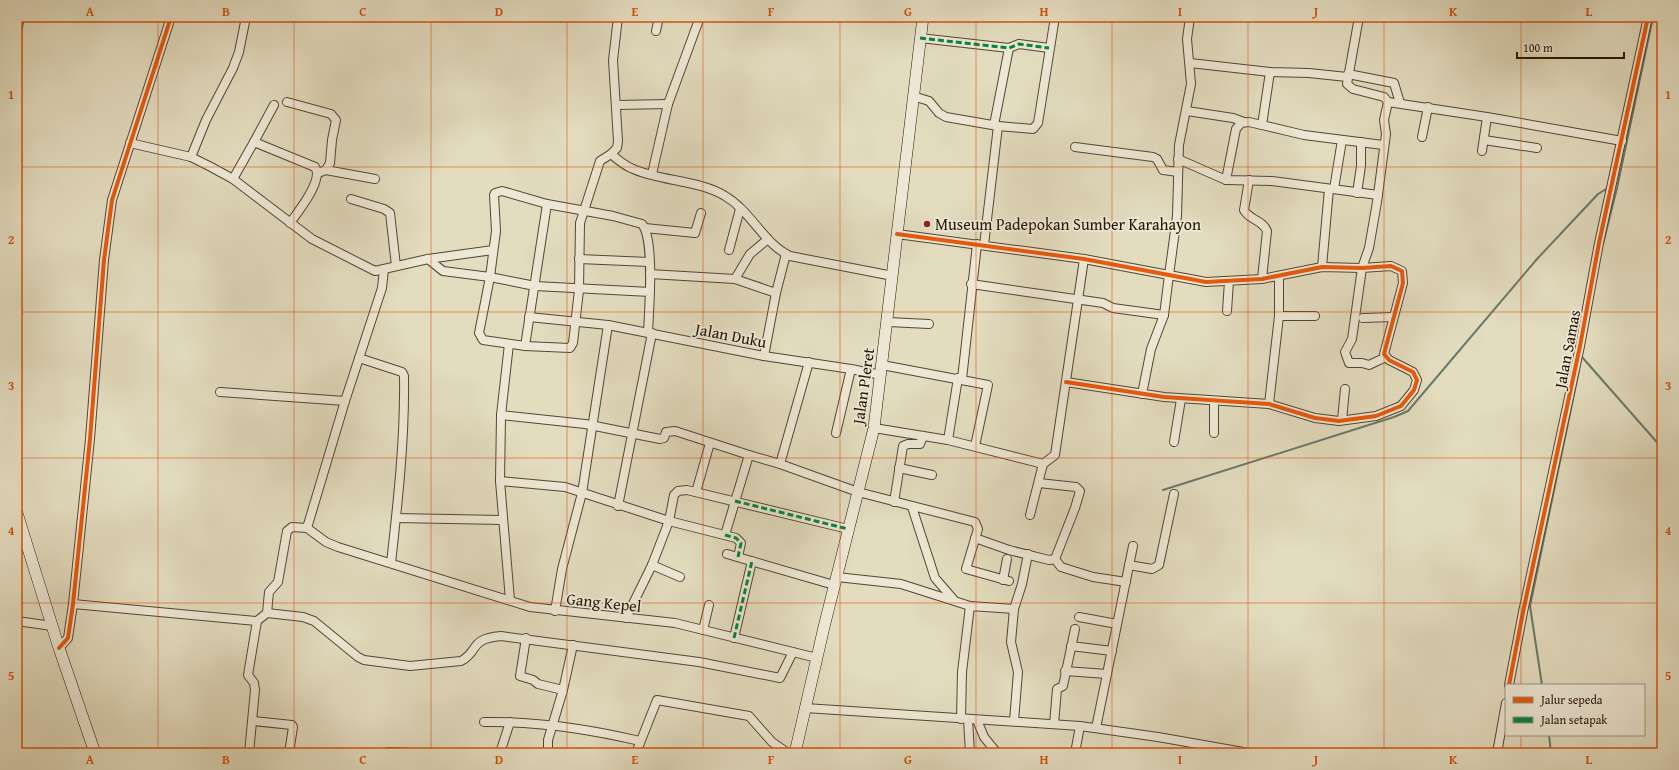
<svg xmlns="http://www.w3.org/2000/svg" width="1679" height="770" viewBox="0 0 1679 770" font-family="'Gentium Book Plus',serif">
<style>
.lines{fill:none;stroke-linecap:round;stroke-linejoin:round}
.stream{stroke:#67796b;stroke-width:2}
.street-casing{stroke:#534632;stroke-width:10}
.secondary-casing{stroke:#231403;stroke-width:12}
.street{stroke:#ede8d5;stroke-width:8}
.secondary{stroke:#ede8d5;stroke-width:11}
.quiet{stroke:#00873e;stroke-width:3;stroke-dasharray:6 3;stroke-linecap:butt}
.cycleway-casing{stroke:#ede8d5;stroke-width:6}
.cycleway{stroke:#e8590c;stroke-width:4}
.grid{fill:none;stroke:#d4520b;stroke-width:1;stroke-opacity:0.55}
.poi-dot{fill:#8f2418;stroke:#ede8d5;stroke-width:1.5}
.labels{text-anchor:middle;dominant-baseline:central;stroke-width:3.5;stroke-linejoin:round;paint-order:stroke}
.poi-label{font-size:16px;fill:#231403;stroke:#ede8d5;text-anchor:start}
.street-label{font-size:16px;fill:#231403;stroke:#ede8d5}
.neatline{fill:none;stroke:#d4520b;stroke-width:1.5}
.grid-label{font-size:13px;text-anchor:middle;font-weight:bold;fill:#d4520b}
</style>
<rect width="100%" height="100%" fill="#e3dcbf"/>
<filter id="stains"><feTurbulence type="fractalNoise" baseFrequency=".005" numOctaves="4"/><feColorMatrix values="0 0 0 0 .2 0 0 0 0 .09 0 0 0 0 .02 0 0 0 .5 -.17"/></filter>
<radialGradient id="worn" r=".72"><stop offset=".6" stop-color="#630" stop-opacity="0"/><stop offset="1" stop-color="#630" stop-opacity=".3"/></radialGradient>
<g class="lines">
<g class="stream">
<path d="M1603,244L1617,188L1653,17"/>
<path d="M1582,357L1662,448"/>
<path d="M1163,490L1394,417L1408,411L1537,259L1598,194L1608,188"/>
<path d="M1542,685L1530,606L1579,370"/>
<path d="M1549,735L1551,753"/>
</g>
<g class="street-casing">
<g id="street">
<path d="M618,17L613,60L618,141L617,148L611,154C617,159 624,165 631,168C657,181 700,180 725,196C751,211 763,243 790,256L893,276"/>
<path d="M1002,17H1003"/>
<path d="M1359,17L1347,84L1353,89L1384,97L1388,102L1384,120L1386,134L1377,202L1369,248L1362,268L1352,339L1345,352L1349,363H1362L1369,365L1386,357"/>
<path d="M656,31L659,17"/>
<path d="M17,32L20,17"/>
<path d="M920,38L1009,48L1019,44L1049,48"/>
<path d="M1190,63L1270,72L1309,73L1347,77"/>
<path d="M1348,74L1394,83L1400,103"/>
<path d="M913,96L929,101L939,113L946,117L998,126L1033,129L1038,123L1055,17"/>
<path d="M287,102L331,114L336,120L332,140L330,163L326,170L318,173"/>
<path d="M1388,102L1487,117L1622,141"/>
<path d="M617,105L668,104"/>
<path d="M1187,111L1233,118L1244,122"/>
<path d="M994,125L1009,48"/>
<path d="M1262,125L1270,72"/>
<path d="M1422,137L1428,107"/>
<path d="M1484,140L1537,148"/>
<path d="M254,142L274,105"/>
<path d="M130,143L191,157L211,167L233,179L312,239L375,271L428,259L493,250"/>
<path d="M1075,147L1153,157L1157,159L1163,170L1178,172"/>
<path d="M1482,151L1487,117"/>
<path d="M191,157L206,120L233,68L239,52L246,17"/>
<path d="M1178,159L1226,180L1272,181L1378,195"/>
<path d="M326,170L375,179"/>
<path d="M652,174L668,104L700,17"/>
<path d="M233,179L254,142L315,167C324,180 298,212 290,223"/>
<path d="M1226,180L1236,129L1241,123L1249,122L1304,135L1383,145"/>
<path d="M1249,180L1244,210C1249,220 1263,220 1267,231L1262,279"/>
<path d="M1334,189L1342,140"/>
<path d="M1357,193L1361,166V142"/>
<path d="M351,199L384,209L390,213L396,266"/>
<path d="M645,228L695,233L701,213"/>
<path d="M897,234L1084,259L1206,282L1262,279L1322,267L1362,268L1391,266L1402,271L1403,283L1384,354L1389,360L1413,372L1417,380L1414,390L1401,406L1376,416L1339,421L1315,418L1269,404L1164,397L1066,382"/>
<path d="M984,245L998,126"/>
<path d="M729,250L740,209"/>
<path d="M428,259L443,271L490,277L479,333L483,340L525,346L570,348L573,343L579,290L580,223L600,161L611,154"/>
<path d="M579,259L649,262"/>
<path d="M1322,267L1329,189"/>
<path d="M650,274L735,279L776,293"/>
<path d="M735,279L750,254L768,239"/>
<path d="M971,284L1103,303L1113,308L1164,315"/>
<path d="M1227,311L1229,281"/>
<path d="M1279,316H1315"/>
<path d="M529,317L608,325L764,356L851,369L881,375"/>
<path d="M1363,318L1393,317"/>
<path d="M888,322L929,324"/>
<path d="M648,332C649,310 655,240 642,224L613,216L547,204L502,191L495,193L494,195L496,231L490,277L535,286L650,292"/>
<path d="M509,344L501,415L585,424L660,439L664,438L666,432L675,431L749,455"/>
<path d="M525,346L547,204"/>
<path d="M764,356L776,293L786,254"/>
<path d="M359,358L402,372L404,376C405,438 398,501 391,563"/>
<path d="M882,365L988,385L975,446"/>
<path d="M962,379L977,244"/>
<path d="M220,392L345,401"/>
<path d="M1142,394L1151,349L1164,315L1169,275L1177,216L1179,145L1191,84L1187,39L1190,17"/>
<path d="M1269,404L1279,316V276"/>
<path d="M501,415L500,481L510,600"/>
<path d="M1342,420L1345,389"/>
<path d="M874,428L948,440L1043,464"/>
<path d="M836,433L851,369"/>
<path d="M1214,433V401"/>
<path d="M948,440L958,378"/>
<path d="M1174,442L1181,399"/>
<path d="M780,464L809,362"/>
<path d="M899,468L932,475"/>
<path d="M500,481L565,487L669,521L736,538L741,543L738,557"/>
<path d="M696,492L710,443"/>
<path d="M894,502L903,446L908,444H920L923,436"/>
<path d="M618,506L652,333"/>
<path d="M912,507L935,578L954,600"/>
<path d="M1030,515L1043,464L1055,455L1084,259"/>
<path d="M396,518L502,520"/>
<path d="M307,528L326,542L338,547L530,607L675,623L817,658"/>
<path d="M725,535L749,455L780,464L858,492L975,522L978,529L966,569L1009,581"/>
<path d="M975,538L1009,550L1049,560L1055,559L1075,508L1080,491L1076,487L1039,483"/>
<path d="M727,554L834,585"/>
<path d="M1055,559L1061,567L1093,577L1126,582"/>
<path d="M652,565L680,577"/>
<path d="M1129,565L1152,569L1159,565L1174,494"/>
<path d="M837,577L901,584L970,606"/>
<path d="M1003,580L1007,559"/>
<path d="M73,604L257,621"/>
<path d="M555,611L562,569L582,493L608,325"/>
<path d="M267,613L303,617L314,621L358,657L364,660L410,666L461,661C480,651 468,639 501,636L699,662L780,678L793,652"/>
<path d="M1079,617L1117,624"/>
<path d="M626,618L652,565L669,521L674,495L678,491L687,490L848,529"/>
<path d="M17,621L52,626"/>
<path d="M703,630L709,605"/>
<path d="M526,638L520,676L533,680L538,684L563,690"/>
<path d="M734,638L752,561"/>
<path d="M1071,646L1112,651"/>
<path d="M59,648L68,638L73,604L90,439L104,260L112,200L171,17"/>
<path d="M1065,671L1107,674"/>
<path d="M1509,685L1523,612L1580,346L1599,243L1648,17"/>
<path d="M805,708L1080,726L1158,737L1249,753"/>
<path d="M961,719L962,672L970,606L1014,609"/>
<path d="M968,719L970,753"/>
<path d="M977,720L984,737L997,753"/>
<path d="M253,721L292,725L293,727L289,753"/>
<path d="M1014,721L1018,672L1011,642L1014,609L1022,584L1028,554"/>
<path d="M484,722C537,721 589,729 640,741"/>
<path d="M1054,724L1057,689L1063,686L1075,629"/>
<path d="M1096,728L1133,546"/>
<path d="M389,752L410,753"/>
<path d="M249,753L255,690L254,683L248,675L257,621L267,613L269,592L278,582L287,531L292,527L307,528L345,401L382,288L384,269"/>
<path d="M500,753L510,722"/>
<path d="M548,753V740L563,690L573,645"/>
<path d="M636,753L657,700L749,716L772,742L788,753"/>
<path d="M1075,753L1080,726"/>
<path d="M1497,753L1506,703"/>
</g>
</g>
<g class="secondary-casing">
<g id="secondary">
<path d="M17,513L59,648L95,753"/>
<path d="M795,753L824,627L874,428L923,17"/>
</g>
</g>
<use href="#street" class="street"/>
<use href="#secondary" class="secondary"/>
<g class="quiet">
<path d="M920,38L1009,48L1019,44L1049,48"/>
<path d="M735,501L848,529"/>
<path d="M725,535L736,538L741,543L738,557"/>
<path d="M734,638L752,561"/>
</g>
<g class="cycleway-casing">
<g id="cycleway">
<path d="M897,234L1084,259L1206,282L1262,279L1322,267L1362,268L1391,266L1402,271L1403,283L1384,354L1389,360L1413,372L1417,380L1414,390L1401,406L1376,416L1339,421L1315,418L1269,404L1164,397L1066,382"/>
<path d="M59,648L68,638L73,604L90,439L104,260L112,200L171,17"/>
<path d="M1509,685L1523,612L1580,346L1599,243L1648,17"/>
</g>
</g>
<use href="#cycleway" class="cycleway"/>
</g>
<path class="grid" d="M158,17V753M294,17V753M431,17V753M567,17V753M703,17V753M840,17V753M976,17V753M1112,17V753M1248,17V753M1384,17V753M1521,17V685M17,167H1662M17,312H1662M17,458H1662M17,603H1662M1521,735V753"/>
<circle class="poi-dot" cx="927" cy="224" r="4"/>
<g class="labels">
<g class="poi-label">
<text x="935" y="224">Museum Padepokan Sumber Karahayon</text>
</g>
<g class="street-label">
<text transform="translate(731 335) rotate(11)">Jalan Duku</text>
<text transform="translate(1567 349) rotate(-79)">Jalan Samas</text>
<text transform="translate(863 386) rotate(-82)">Jalan Pleret</text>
<text transform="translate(604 602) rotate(6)">Gang Kepel</text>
</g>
</g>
<rect width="1679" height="770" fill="none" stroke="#e3dcbf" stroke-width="44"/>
<rect x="1505" y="684" width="140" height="52" fill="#ede8d5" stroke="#9c9381"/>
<rect x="1513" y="697" width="20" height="6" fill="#e8590c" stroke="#9c9381"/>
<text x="1541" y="704" font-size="12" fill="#231403">Jalur sepeda</text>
<rect x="1513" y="717" width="20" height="6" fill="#00873e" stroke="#9c9381"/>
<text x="1541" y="724" font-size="12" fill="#231403">Jalan setapak</text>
<path d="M1517 52v6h107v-6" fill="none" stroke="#231403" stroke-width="2"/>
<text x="1523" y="52" font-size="12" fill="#231403" stroke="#ede8d5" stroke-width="3" paint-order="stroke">100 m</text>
<rect x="22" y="22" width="1635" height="726" class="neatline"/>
<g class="grid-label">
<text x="90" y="16">A</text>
<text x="226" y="16">B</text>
<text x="363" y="16">C</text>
<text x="499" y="16">D</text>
<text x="635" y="16">E</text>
<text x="771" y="16">F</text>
<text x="908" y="16">G</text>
<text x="1044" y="16">H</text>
<text x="1180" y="16">I</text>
<text x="1316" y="16">J</text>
<text x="1453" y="16">K</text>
<text x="1589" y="16">L</text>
<text x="11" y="99">1</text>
<text x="1668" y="99">1</text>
<text x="11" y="244">2</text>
<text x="1668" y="244">2</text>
<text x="11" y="390">3</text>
<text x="1668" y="390">3</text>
<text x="11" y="535">4</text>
<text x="1668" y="535">4</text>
<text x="11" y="680">5</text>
<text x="1668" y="680">5</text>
<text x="90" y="764">A</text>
<text x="226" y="764">B</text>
<text x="363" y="764">C</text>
<text x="499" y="764">D</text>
<text x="635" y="764">E</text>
<text x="771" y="764">F</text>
<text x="908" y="764">G</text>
<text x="1044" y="764">H</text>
<text x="1180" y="764">I</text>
<text x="1316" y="764">J</text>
<text x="1453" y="764">K</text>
<text x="1589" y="764">L</text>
</g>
<rect width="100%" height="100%" filter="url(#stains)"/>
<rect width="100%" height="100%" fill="url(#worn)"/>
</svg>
